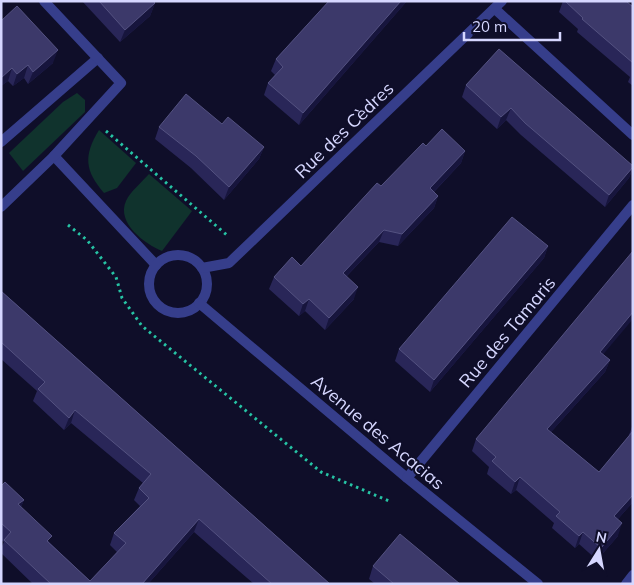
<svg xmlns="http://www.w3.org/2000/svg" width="634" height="585" viewBox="0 0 634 585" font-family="Mulish,sans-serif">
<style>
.green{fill:#10332d}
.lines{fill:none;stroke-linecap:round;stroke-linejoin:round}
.path{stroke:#26c3a4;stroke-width:3;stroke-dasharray:2.5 4;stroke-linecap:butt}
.street{stroke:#363e8b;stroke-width:10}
.wall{fill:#292658}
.shaded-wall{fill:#17153d}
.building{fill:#3c396a;stroke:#545281}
.labels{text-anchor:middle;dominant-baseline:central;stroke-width:4;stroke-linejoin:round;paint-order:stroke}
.street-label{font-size:18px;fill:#d6d7ff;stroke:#0f0e29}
</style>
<rect width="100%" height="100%" fill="#0f0e29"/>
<g class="green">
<path d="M77,93L85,100V112L23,171L9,153L63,102Z"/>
<path d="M99,130L136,163L117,188L104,193C85,171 83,156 99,130Z"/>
<path d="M149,174L192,211L162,251C145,244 116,223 126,201C130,192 142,182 149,174Z"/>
</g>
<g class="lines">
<g class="path">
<path d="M106,131L228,236"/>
<path d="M68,225L87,240L116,277L122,298L142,326L321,472L389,501"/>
</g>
<g class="street">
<path d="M495,9L633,135"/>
<path d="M1,142L98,58"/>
<path d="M54,156L156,265"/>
<path d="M1,207L54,156L121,83L44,1"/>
<circle cx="178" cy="284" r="29"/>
<path d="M202,268L229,263L502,1"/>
<path d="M199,303L407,478L538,584"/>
<path d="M407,478L633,205"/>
<path d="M626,584L633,575"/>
</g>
</g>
<g class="wall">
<path d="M82,1H153L155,3L150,16L120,42Z"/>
<path d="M329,1H407L299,125L264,95L268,83L275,75L271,71L276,59Z"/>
<path d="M563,1H626L633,7V86L628,82L630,77L577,32L578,29L559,12Z"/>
<path d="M1,21L53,63L28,84L24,78L13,86L8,81L1,86Z"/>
<path d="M466,85L633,166V168L629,178L605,207L521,135L506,120L497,129L462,97Z"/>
<path d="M222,124L264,147L259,159L224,200L191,168L155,139L159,127Z"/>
<path d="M426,146L465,151L461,163L434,192L438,196L434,208L398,246L379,242L346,277L354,299L325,330L305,311L299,316L269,289L274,277L301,266L381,186Z"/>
<path d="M548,246L544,258L430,392L395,361L399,349Z"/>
<path d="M1,291L330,584H254L194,532L148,584H33L1,553V548L4,542L1,540V486L24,500L21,507L50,543L90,581L117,552L110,545L114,533L140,506L134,500L139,488L143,483L71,423L64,430L33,401L37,391L1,359Z"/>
<path d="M603,355L610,360L605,372L551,432L599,472L630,435H629L633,424V502L618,519V536L597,560L579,544L575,548L552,528L554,523L516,490L511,494L487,474L489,467L472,451L476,439Z"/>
<path d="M373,566L460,584H375L369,579Z"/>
</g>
<g class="shaded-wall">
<path d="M401,1H407L299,125L303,113Z"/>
<path d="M155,3L150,16L120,42L125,30Z"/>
<path d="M58,50L53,63L28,84L33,72Z"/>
<path d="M28,65L24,78L13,86L17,74Z"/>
<path d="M12,68L8,81L1,86V78Z"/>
<path d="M511,108L506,120L497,129L501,117Z"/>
<path d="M264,147L259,159L224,200L229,187Z"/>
<path d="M465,151L461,163L426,200L430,188Z"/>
<path d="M633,167L629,178L605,207L609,195Z"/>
<path d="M438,196L434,208L398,246L402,234Z"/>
<path d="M384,230L379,242L338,285L343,273Z"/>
<path d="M548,246L544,258L430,392L434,380Z"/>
<path d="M358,287L354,299L325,330L329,318Z"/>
<path d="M309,299L305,311L299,316L303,304Z"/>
<path d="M633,312V319L595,364L600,352Z"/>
<path d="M610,360L605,372L543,441L547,429Z"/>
<path d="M75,410L71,423L64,430L69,418Z"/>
<path d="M520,477L516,490L511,494L515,482Z"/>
<path d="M633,495V502L610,528L614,516Z"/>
<path d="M24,500L19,512L18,504Z"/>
<path d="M199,519L194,532L148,584H142Z"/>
<path d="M622,523L618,536L597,560L601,548Z"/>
<path d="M583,532L579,544L575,548L579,536Z"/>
</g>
<g class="building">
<path d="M99,1H153L155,3L125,30Z"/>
<path d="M329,1H401L303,113L268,83L283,67L276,59Z"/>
<path d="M565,1H626L633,7V63L582,19L583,18Z"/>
<path d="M17,6L58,50L33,72L28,65L17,74L12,68L1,78V21Z"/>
<path d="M499,49L633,166V167L609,195L525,123L511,108L501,117L466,85Z"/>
<path d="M186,94L222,124L228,117L264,147L229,187L196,156L159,127Z"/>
<path d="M442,129L465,151L430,188L438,196L402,234L384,230L343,273L358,287L329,318L309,299L303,304L274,277L292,257L301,266L377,183L381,186L423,143L426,146Z"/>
<path d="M512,217L548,246L434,380L399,349Z"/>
<path d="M633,251V312L600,352L610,360L547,429L599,472L633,431V495L614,516L622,523L601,548L583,532L579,536L556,516L560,512L520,477L515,482L492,461L496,457L476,439Z"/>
<path d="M1,291L330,584H272L199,519L142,584H51L4,540L11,532L1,523V486L5,482L24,500L18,504L52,536L47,541L90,581L126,543L114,533L149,498L139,488L151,474L75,410L69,418L38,389L45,382L1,342Z"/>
<path d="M400,534L460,584H394L373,566Z"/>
</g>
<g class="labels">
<g class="street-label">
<text transform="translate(344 130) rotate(-44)">Rue des Cèdres</text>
<text transform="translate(507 332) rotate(-50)">Rue des Tamaris</text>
<text transform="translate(378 432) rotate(40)">Avenue des Acacias</text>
</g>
</g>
<rect width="634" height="585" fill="none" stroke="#d6d7ff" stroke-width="5"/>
<g transform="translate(599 550) rotate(11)" stroke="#0f0e29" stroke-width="4" paint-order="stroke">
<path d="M0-4L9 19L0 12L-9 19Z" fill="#d6d7ff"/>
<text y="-8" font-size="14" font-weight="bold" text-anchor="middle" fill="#d6d7ff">N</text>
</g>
<path d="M464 32v8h96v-8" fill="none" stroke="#d6d7ff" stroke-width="2.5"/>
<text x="472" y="32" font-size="15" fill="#d6d7ff" stroke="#0f0e29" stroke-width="4" paint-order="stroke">20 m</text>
</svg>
